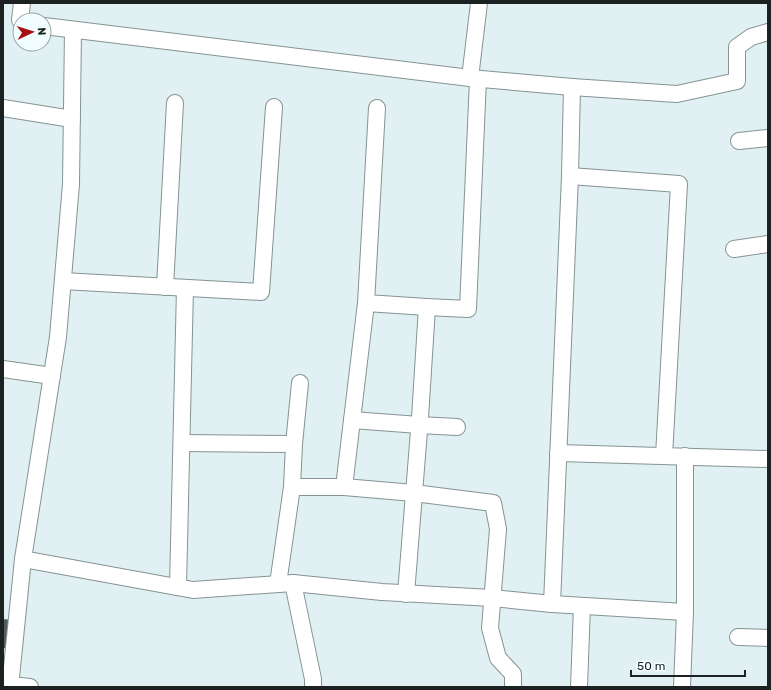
<svg xmlns="http://www.w3.org/2000/svg" width="771" height="690" viewBox="0 0 771 690" font-family="Rubik,sans-serif">
<style>
.building{fill:#505d5f}
.lines{fill:none;stroke-linecap:round;stroke-linejoin:round}
.street-casing{stroke:#859394;stroke-width:18}
.street{stroke:#fff;stroke-width:16}
</style>
<rect width="100%" height="100%" fill="#e1f0f2"/>
<path class="building" d="M3,619L12,620L9,649L3,648Z"/>
<g class="lines">
<g class="street-casing">
<g id="street">
<path d="M20,20L22,3"/>
<path d="M44,26L470,78L572,87L677,94L737,81V47L751,37L768,32"/>
<path d="M470,78L479,3"/>
<path d="M3,108L72,119"/>
<path d="M377,108L366,303L344,487L414,493L493,503L498,529L490,628L498,658L513,674V687"/>
<path d="M739,141L768,138"/>
<path d="M570,176L679,184L664,456"/>
<path d="M734,249L768,244"/>
<path d="M63,281L261,292L274,107"/>
<path d="M165,287L175,103"/>
<path d="M366,303L427,307L468,309L478,79"/>
<path d="M3,369L52,376"/>
<path d="M352,420L419,425L457,427"/>
<path d="M182,443L294,444"/>
<path d="M558,453L768,459"/>
<path d="M292,487L294,444L300,383"/>
<path d="M23,559L193,590L293,583L382,592L492,598L552,604L685,612"/>
<path d="M293,583L313,679V687"/>
<path d="M278,584L292,487H344"/>
<path d="M178,587L185,288"/>
<path d="M406,594L420,418L427,307"/>
<path d="M552,604L570,176L572,87"/>
<path d="M738,637L768,638"/>
<path d="M10,685L30,687"/>
<path d="M10,687L23,559L58,337L71,184L73,30"/>
<path d="M579,687L582,606"/>
<path d="M682,687L685,612V456"/>
</g>
</g>
<use href="#street" class="street"/>
</g>
<rect width="771" height="690" fill="none" stroke="#1c2222" stroke-width="8"/>
<g transform="translate(32 32) rotate(86)"><circle r="19" fill="#f1fdfe" stroke="#9ca5a6"/>
<path d="M0-3L7 15L0 10L-7 15Z" fill="#a61014"/>
<text y="-6" font-size="11" font-weight="bold" text-anchor="middle" fill="#1c2222">N</text>
</g>
<path d="M631 670v6h114v-6" fill="none" stroke="#1c2222" stroke-width="2"/>
<text x="637" y="670" font-size="12" fill="#1c2222" stroke="#f1fdfe" stroke-width="3" paint-order="stroke">50 m</text>
</svg>
